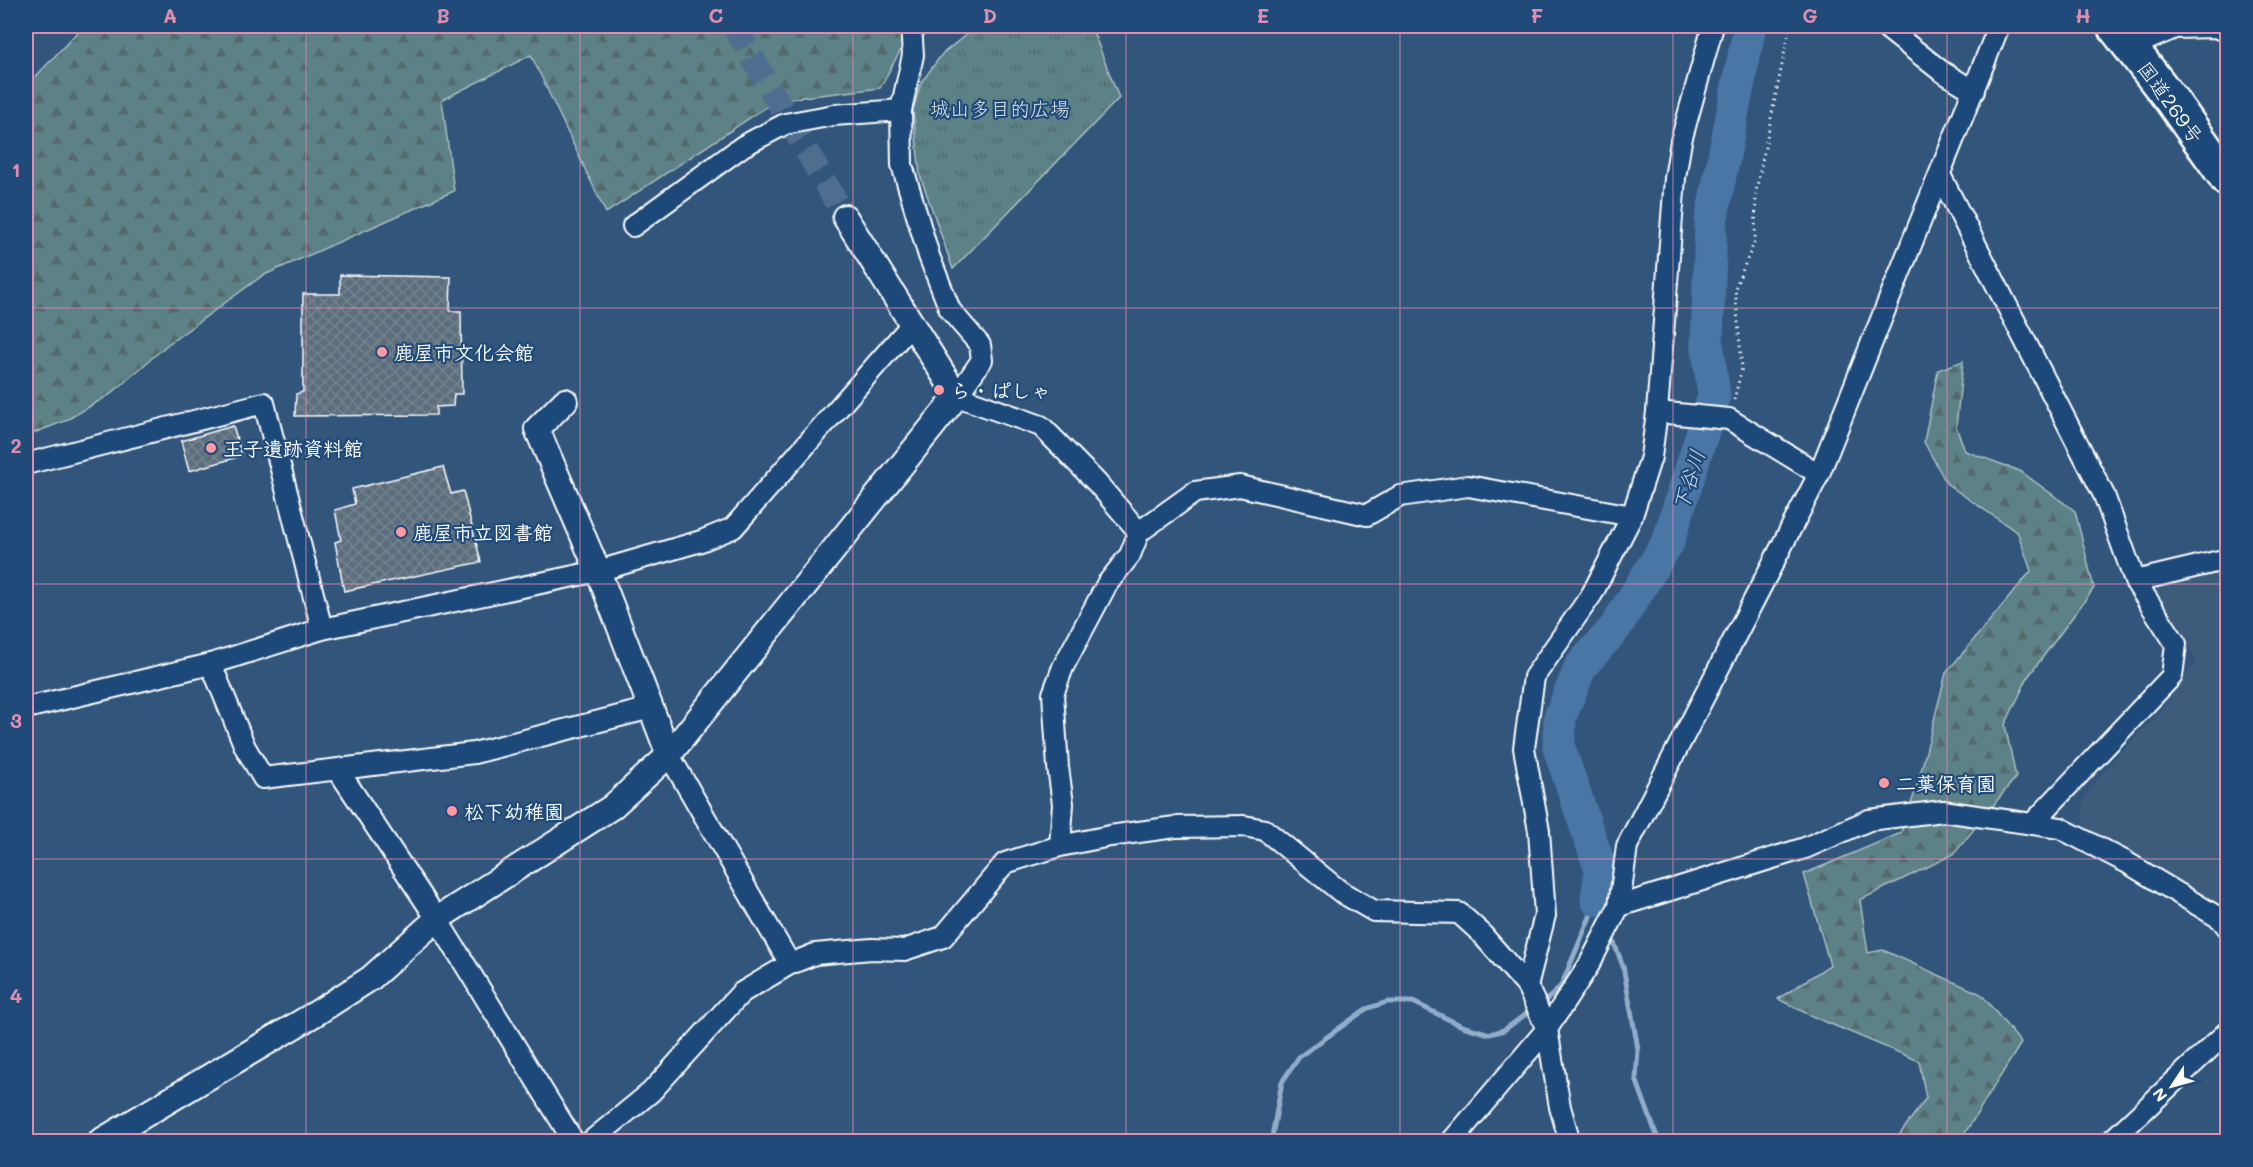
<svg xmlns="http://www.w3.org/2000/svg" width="2253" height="1167" viewBox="0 0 2253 1167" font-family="Mali,'Klee One',sans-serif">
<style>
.built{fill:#3e5c7c}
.forest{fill:url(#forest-firs);stroke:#adc0c3;stroke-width:1.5}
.park{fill:url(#park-tufts);stroke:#adc0c3;stroke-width:1.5}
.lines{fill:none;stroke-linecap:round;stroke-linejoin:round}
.stream{stroke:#92adc9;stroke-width:5}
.river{stroke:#4a76a5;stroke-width:33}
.building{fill:url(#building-cross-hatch);stroke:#fff;stroke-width:1.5}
.tertiary-tunnel{stroke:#506e8f;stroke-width:24;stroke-dasharray:24 12;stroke-linecap:butt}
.minor-casing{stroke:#fff;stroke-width:24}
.tertiary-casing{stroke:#fff;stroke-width:28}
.trunk-casing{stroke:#fff;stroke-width:38}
.path{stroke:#fff;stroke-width:3;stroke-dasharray:1.5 4.5;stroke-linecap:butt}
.minor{stroke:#1f4a7a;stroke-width:20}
.tertiary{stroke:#1f4a7a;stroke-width:24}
.trunk{stroke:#1f4a7a;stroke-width:33}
.grid{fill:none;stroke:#e08cad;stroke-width:1.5;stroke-opacity:0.55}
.poi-dot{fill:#ff9aa2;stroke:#1f4a7a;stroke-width:2}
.labels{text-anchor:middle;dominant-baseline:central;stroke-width:4.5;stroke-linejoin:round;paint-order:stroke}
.street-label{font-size:20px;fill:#fff;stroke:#1f4a7a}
.park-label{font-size:20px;fill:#d6e0e1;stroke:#1f4a7a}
.poi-label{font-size:20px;font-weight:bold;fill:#fff;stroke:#1f4a7a;text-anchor:start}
.water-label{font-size:21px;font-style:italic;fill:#d2dde8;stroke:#1f4a7a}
.neatline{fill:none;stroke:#e08cad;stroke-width:2}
.grid-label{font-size:20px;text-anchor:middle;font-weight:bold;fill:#e08cad}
</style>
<defs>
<pattern id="forest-firs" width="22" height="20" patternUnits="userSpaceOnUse" patternTransform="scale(1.5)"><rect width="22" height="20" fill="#5b8187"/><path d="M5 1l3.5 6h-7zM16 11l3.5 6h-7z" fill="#54696c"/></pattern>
<pattern id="park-tufts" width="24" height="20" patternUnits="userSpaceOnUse" patternTransform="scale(1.5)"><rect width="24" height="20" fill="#5b8187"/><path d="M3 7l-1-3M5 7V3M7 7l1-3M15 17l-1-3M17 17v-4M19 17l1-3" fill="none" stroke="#54696c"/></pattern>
<pattern id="building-cross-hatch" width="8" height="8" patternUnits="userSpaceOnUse" patternTransform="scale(1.5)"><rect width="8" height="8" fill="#5c6e7d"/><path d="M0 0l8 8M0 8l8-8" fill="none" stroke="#748490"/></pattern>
</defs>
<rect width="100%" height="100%" fill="#31557b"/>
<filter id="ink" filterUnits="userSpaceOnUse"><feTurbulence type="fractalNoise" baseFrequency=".0167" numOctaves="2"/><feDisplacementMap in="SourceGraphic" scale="12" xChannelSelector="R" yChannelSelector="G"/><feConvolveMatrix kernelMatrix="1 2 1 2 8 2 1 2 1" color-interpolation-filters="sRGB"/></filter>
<g filter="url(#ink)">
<path class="built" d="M2227,569V915L2203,894L2087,830L2082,820L2084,799L2100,775L2159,713L2197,661L2151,587Z"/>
<g class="forest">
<path d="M83,26H898L906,40L880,88L777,100L606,213L531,55L442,100L454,191L262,276L167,345L111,394L65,421L26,436V87Z"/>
<path d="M1963,361L1956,427L1965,451L2020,471L2075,511L2094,588L2028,677L2005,725L2016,777L1954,854L1860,900L1868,953L1883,950L1981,994L2021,1043L1960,1141H1895L1926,1098L1919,1061L1814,1017L1778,999L1830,965L1804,874L1901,833L1918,783L1946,673L2031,571L2018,533L1947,484L1924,442L1938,370Z"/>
</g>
<path class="park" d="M1027,26H1091L1119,98L953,269L920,175L913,110L921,83L942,54L967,34L995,27Z"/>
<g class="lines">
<g class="stream">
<path d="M1597,900L1605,921"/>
<path d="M1611,935L1623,966L1638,1049L1636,1079L1659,1142"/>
<path d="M1271,1142L1282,1082L1299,1057L1366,1009L1387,1002H1413L1462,1026L1490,1034L1504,1030L1555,993L1562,984L1597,900"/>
</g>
<path class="river" d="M1597,900L1601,870L1559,748L1560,717L1581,666L1615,628L1668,542L1714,396L1707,342L1711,221L1750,26"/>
</g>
<g class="building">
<path d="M340,275L451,277L450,311H461L462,394H454L453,406L436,407V415L295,416L296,394L303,392V294H340Z"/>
<path d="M233,426L242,456L189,471L181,441Z"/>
<path d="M443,467L451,494L463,491L481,562L344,591L335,542L341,540L335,510L355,504L352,489Z"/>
</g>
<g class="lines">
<path class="tertiary-tunnel" d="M734,26L845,217"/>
<g class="minor-casing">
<g id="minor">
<path d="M911,26L913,55L901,110L902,165L929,256L950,310L980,345L982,360L957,396L1041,426L1097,483L1139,532"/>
<path d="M1884,26L1941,71L1974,91"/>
<path d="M2130,47L2175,28L2215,27L2228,32"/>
<path d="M1940,175L2104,495L2135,581L2176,644L2172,676L2032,824"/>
<path d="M633,226L743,146L785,124L834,115L901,110"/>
<path d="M1657,412L1729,419L1819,474"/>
<path d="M26,464L264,403L322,629"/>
<path d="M2135,581L2228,559"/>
<path d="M211,664L245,747L263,778L474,753L651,708"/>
<path d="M26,708L211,664L322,629L598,571L701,541L733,528L912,324"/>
<path d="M669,755L790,964"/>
<path d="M338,770L437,919L574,1142"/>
<path d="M1060,846L1063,804L1058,767L1053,694L1063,667L1107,584L1130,555L1139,532L1195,492L1240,486L1367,515L1400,496L1468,486L1632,516"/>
<path d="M1619,906L1805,848L1869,820L1943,811L2060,828L2126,862L2221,919L2228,928"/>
<path d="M1527,986L1545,915L1539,831L1524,748L1534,677L1592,594L1632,516L1651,457L1657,412L1675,178L1681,141L1713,26"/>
<path d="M590,1142L651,1092L741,993L790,964L815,954L872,949L904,950L943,937L1005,863L1060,846L1110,836L1175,827L1244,826L1265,830L1341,892L1374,911L1459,913L1479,931L1527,986L1547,1029L1560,1107L1570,1142"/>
<path d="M1451,1142L1547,1029L1589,965L1619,906L1627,846L1819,474L1999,26"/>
<path d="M2110,1142L2228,1031"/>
</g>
</g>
<g class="tertiary-casing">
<g id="tertiary">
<path d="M565,401L537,429L598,571L669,755"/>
<path d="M99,1142L318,1012L371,978L437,919L612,807L669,755L957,396L845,217"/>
</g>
</g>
<g class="trunk-casing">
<path id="trunk" d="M2114,26L2172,101L2228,180"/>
</g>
<path class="path" d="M1734,400L1742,368L1735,288L1755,241L1756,191L1790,26"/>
<use href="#minor" class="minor"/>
<use href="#tertiary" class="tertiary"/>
<use href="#trunk" class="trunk"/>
</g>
</g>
<path class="grid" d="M306,26V1142M580,26V1142M853,26V1142M1126,26V1142M1400,26V1142M1673,26V1142M1947,26V1142M26,308H2228M26,584H2228M26,859H2228"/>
<g class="poi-dot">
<circle cx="382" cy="352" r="6"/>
<circle cx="939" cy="390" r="6"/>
<circle cx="211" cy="448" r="6"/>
<circle cx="401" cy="532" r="6"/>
<circle cx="1884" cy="783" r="6"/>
<circle cx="452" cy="811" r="6"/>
</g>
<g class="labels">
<g class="street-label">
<text transform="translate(2171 102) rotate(54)">国道269号</text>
</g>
<g class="park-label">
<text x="1000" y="108">城山多目的広場</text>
</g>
<g class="poi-label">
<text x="394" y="352">鹿屋市文化会館</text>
<text x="951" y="390">ら・ぱしゃ</text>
<text x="223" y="448">王子遺跡資料館</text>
<text x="413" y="532">鹿屋市立図書館</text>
<text x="1896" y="783">二葉保育園</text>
<text x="464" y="811">松下幼稚園</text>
</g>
<g class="water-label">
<text transform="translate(1688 480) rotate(-73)">下谷川</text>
</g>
</g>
<rect width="2253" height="1167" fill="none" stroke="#1f4a7a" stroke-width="66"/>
<g transform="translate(2172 1086) rotate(234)" stroke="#1f4a7a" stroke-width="4.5" paint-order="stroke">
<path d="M0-4.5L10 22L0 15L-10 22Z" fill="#ffffff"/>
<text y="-9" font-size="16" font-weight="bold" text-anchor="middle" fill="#ffffff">N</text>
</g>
<rect x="33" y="33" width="2187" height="1101" class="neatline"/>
<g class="grid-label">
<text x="170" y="23">A</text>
<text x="443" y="23">B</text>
<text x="716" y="23">C</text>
<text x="990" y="23">D</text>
<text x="1263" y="23">E</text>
<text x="1537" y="23">F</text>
<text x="1810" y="23">G</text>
<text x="2083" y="23">H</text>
<text x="16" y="177">1</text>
<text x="16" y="453">2</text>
<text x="16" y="728">3</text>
<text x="16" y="1003">4</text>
</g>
</svg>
